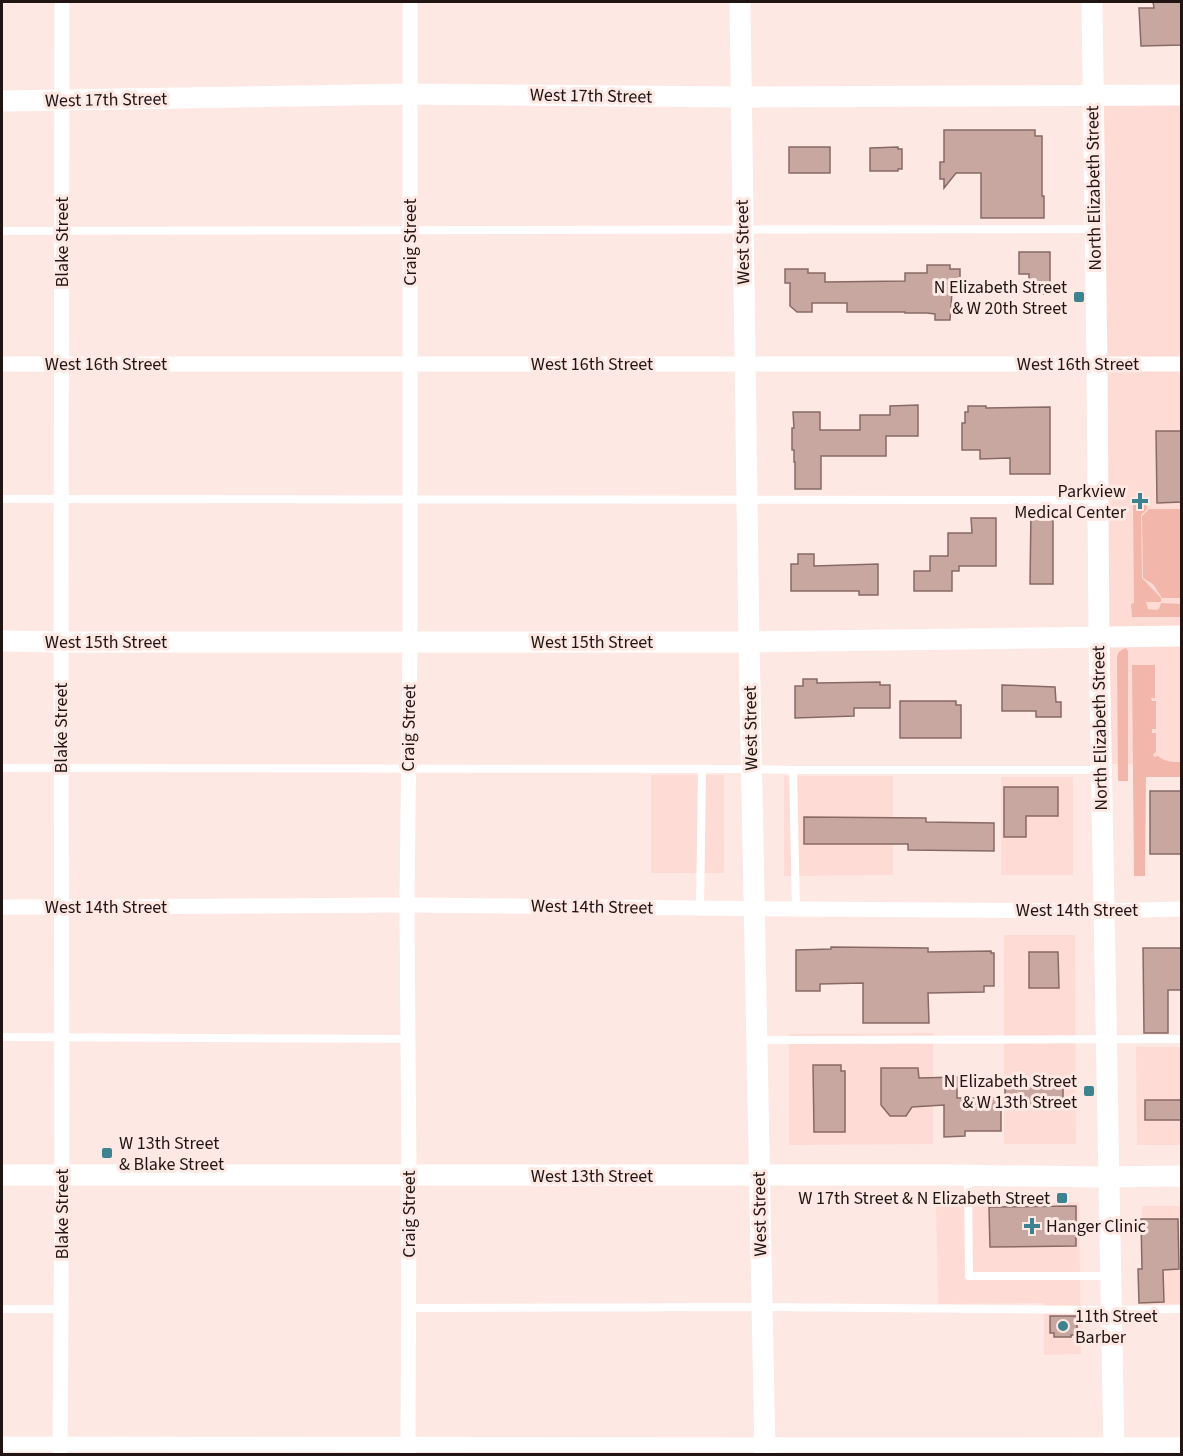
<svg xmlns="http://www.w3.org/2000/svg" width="1183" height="1456" viewBox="0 0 1183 1456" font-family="'Source Sans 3',sans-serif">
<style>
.built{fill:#fedbd4}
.green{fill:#f2b6ab}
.building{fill:#c9a7a1;stroke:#886a64;stroke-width:1.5}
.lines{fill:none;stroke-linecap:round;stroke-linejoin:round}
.lane{stroke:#fff;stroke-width:8}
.street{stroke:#fff;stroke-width:15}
.secondary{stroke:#fff;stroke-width:21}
.poi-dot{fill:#3d838f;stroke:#fde8e4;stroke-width:2}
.labels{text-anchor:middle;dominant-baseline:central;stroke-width:6;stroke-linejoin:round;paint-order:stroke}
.street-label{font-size:18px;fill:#211513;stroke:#fde8e4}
.poi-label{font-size:18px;fill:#211513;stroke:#fde8e4;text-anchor:end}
</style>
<rect width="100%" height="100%" fill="#fde8e4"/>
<g class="built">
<path d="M1092,95H1181V764H1101Z"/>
<rect x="651" y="775" width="73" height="98"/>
<path d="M784,776H893V875L784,876Z"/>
<rect x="1001" y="777" width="72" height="98"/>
<path d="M1004,935H1075L1076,1144H1004Z"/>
<path d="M933,1033V1144L789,1145V1034Z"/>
<path d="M1136,1047H1181V1145H1137Z"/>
<path d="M1079,1202L1081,1354L1044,1355V1303L938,1304L936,1205Z"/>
<path d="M1142,1206H1181V1304L1143,1305Z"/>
</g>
<g class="green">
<path d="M1133,500H1141L1148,508L1141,515L1142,578L1161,598V602H1146L1148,609L1156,610L1159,609L1161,603L1181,604V617H1132L1131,604L1134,603Z"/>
<path d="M1149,509H1181V598H1162L1153,584L1143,578L1142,516Z"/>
<path d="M1126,648L1128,651V781H1118L1117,657C1118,651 1121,650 1126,648Z"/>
<path d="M1132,665H1155V698H1151L1152,701H1156V729H1152V733H1156V752L1153,754L1154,757L1158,756C1165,762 1172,762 1181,762V777H1146L1145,876H1134Z"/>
</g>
<g class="building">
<path d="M1153,2H1182V45L1141,46L1139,8H1154Z"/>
<path d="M944,130H1035V136H1042V196H1044V218H981V173H956L944,188V179H940V162H944Z"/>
<rect x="789" y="147" width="41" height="26"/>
<path d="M898,147V149H902V169H898V171H870V148Z"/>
<path d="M1019,252H1050V294H1029V274H1019Z"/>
<path d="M927,265H950V269H960V292H952L950,320H935V314L927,313H905V312H847V303H812V312H797L790,306V283H785V269H808V273H825V282L905,281V273H927Z"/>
<path d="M918,405V436H886V456H821V489H795V462H794V450H792V428H794L793,412H820V430H860V415H890V406Z"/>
<path d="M968,406H986V408L1050,407V474H1010V458L980,459V450H962V423H965V412H968Z"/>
<path d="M1156,431H1182V502L1157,503Z"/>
<path d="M1053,509V584H1030L1031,510Z"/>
<path d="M971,518H996V566H959V571H952V591H914V571H930V556H948V533H972Z"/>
<path d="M798,554H814V566L878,564V595H859V591H791V564H798Z"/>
<path d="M803,679H817V683L880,682V685H890V708H854V716L795,718V686H803Z"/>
<path d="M1002,685L1055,687L1056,702H1061V717H1036V711H1002Z"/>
<path d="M900,701H956V705H961V738H900Z"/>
<path d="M1004,787H1058V816H1026V837H1004Z"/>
<rect x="1150" y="791" width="32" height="63"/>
<path d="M804,817L926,818V822L994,823V851L908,850V844H804Z"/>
<path d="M831,947L928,948V952L991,951V953H994V986H984V992L928,993L929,1023H863V983L820,984V991H796V950L831,949Z"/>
<path d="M1143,948H1182V990H1168V1033H1144Z"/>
<path d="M1029,952H1058L1059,988H1029Z"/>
<path d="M813,1065H841V1071H845V1132H814Z"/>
<path d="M881,1068H918L919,1078L957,1077V1098H1001V1131H965V1136L944,1137V1105L912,1107L906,1116H890L881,1105Z"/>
<path d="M1005,1085H1063V1104L1005,1105Z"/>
<rect x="1145" y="1100" width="37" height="20"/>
<path d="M1076,1206V1246L990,1247L989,1207Z"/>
<path d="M1141,1219H1178L1179,1269L1163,1270L1164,1302L1139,1303L1138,1269H1142Z"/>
<path d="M1050,1316H1077V1335H1071V1337H1054V1333H1050Z"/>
</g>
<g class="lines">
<g class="lane">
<path d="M2,231L1093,229"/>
<path d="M2,499L1096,500"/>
<path d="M2,768L752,769L793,770L796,909"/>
<path d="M793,770H1100"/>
<path d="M700,909L702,769"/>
<path d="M2,1037L408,1039"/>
<path d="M758,1040L1182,1039"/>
<path d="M968,1177L969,1276H1110"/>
<path d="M409,1308L762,1307L1103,1310L1182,1309"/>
<path d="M2,1309H61"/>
</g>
<g class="street">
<path d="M2,364H1182"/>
<path d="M2,907H62L407,905L796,909L1103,911L1182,909"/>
<path d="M2,1444L1182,1445"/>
<path d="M60,1454L62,1175L61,642L62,2"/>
<path d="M408,1454L409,1175L407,905L410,642V2"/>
</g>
<g class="secondary">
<path d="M740,2L749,642L765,1454"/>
<path d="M1092,2L1097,364L1099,637L1114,1454"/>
<path d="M2,101L409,94L741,97L1182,95"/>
<path d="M2,641L61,642H749L1182,636"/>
<path d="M2,1175H952L1100,1177L1182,1176"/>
</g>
</g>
<g class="poi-dot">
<rect x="1073" y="291" width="12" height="12" rx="3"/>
<path d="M1137 492h6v6h6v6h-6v6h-6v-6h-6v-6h6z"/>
<rect x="1083" y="1085" width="12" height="12" rx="3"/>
<rect x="101" y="1147" width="12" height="12" rx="3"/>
<rect x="1056" y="1192" width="12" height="12" rx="3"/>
<path d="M1029 1217h6v6h6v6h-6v6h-6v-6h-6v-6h6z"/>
<circle cx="1063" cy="1326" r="6"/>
</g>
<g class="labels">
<g class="street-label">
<text transform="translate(591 96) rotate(1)">West 17th Street</text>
<text transform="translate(106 100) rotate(-1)">West 17th Street</text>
<text transform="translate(1094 188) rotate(-91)">North Elizabeth Street</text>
<text transform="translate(62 242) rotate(-90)">Blake Street</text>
<text transform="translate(410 242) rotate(-90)">Craig Street</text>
<text transform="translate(743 242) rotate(-91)">West Street</text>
<text x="106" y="364">West 16th Street</text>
<text x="592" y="364">West 16th Street</text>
<text x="1078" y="364">West 16th Street</text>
<text x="106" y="642">West 15th Street</text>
<text x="592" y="642">West 15th Street</text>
<text transform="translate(61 728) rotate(-90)">Blake Street</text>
<text transform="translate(409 728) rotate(-89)">Craig Street</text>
<text transform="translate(751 728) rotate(-91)">West Street</text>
<text transform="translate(1100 728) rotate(-91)">North Elizabeth Street</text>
<text x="106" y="907">West 14th Street</text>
<text transform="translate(592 907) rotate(1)">West 14th Street</text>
<text x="1077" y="910">West 14th Street</text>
<text x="592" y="1176">West 13th Street</text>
<text transform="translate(62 1214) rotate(-90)">Blake Street</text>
<text transform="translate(409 1214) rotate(-90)">Craig Street</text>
<text transform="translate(760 1214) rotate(-91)">West Street</text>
</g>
<g class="poi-label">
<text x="1067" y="287">N Elizabeth Street<tspan x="1067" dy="21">&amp; W 20th Street</tspan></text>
<text x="1126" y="491">Parkview<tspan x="1126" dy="21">Medical Center</tspan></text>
<text x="1077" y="1081">N Elizabeth Street<tspan x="1077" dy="21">&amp; W 13th Street</tspan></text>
<text x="119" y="1143" text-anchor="start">W 13th Street<tspan x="119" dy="21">&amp; Blake Street</tspan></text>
<text x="1050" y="1198">W 17th Street &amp; N Elizabeth Street</text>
<text x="1046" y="1226" text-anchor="start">Hanger Clinic</text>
<text x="1075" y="1316" text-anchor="start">11th Street<tspan x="1075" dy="21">Barber</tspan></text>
</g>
</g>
<rect width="1183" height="1456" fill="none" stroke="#211513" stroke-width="6"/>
</svg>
